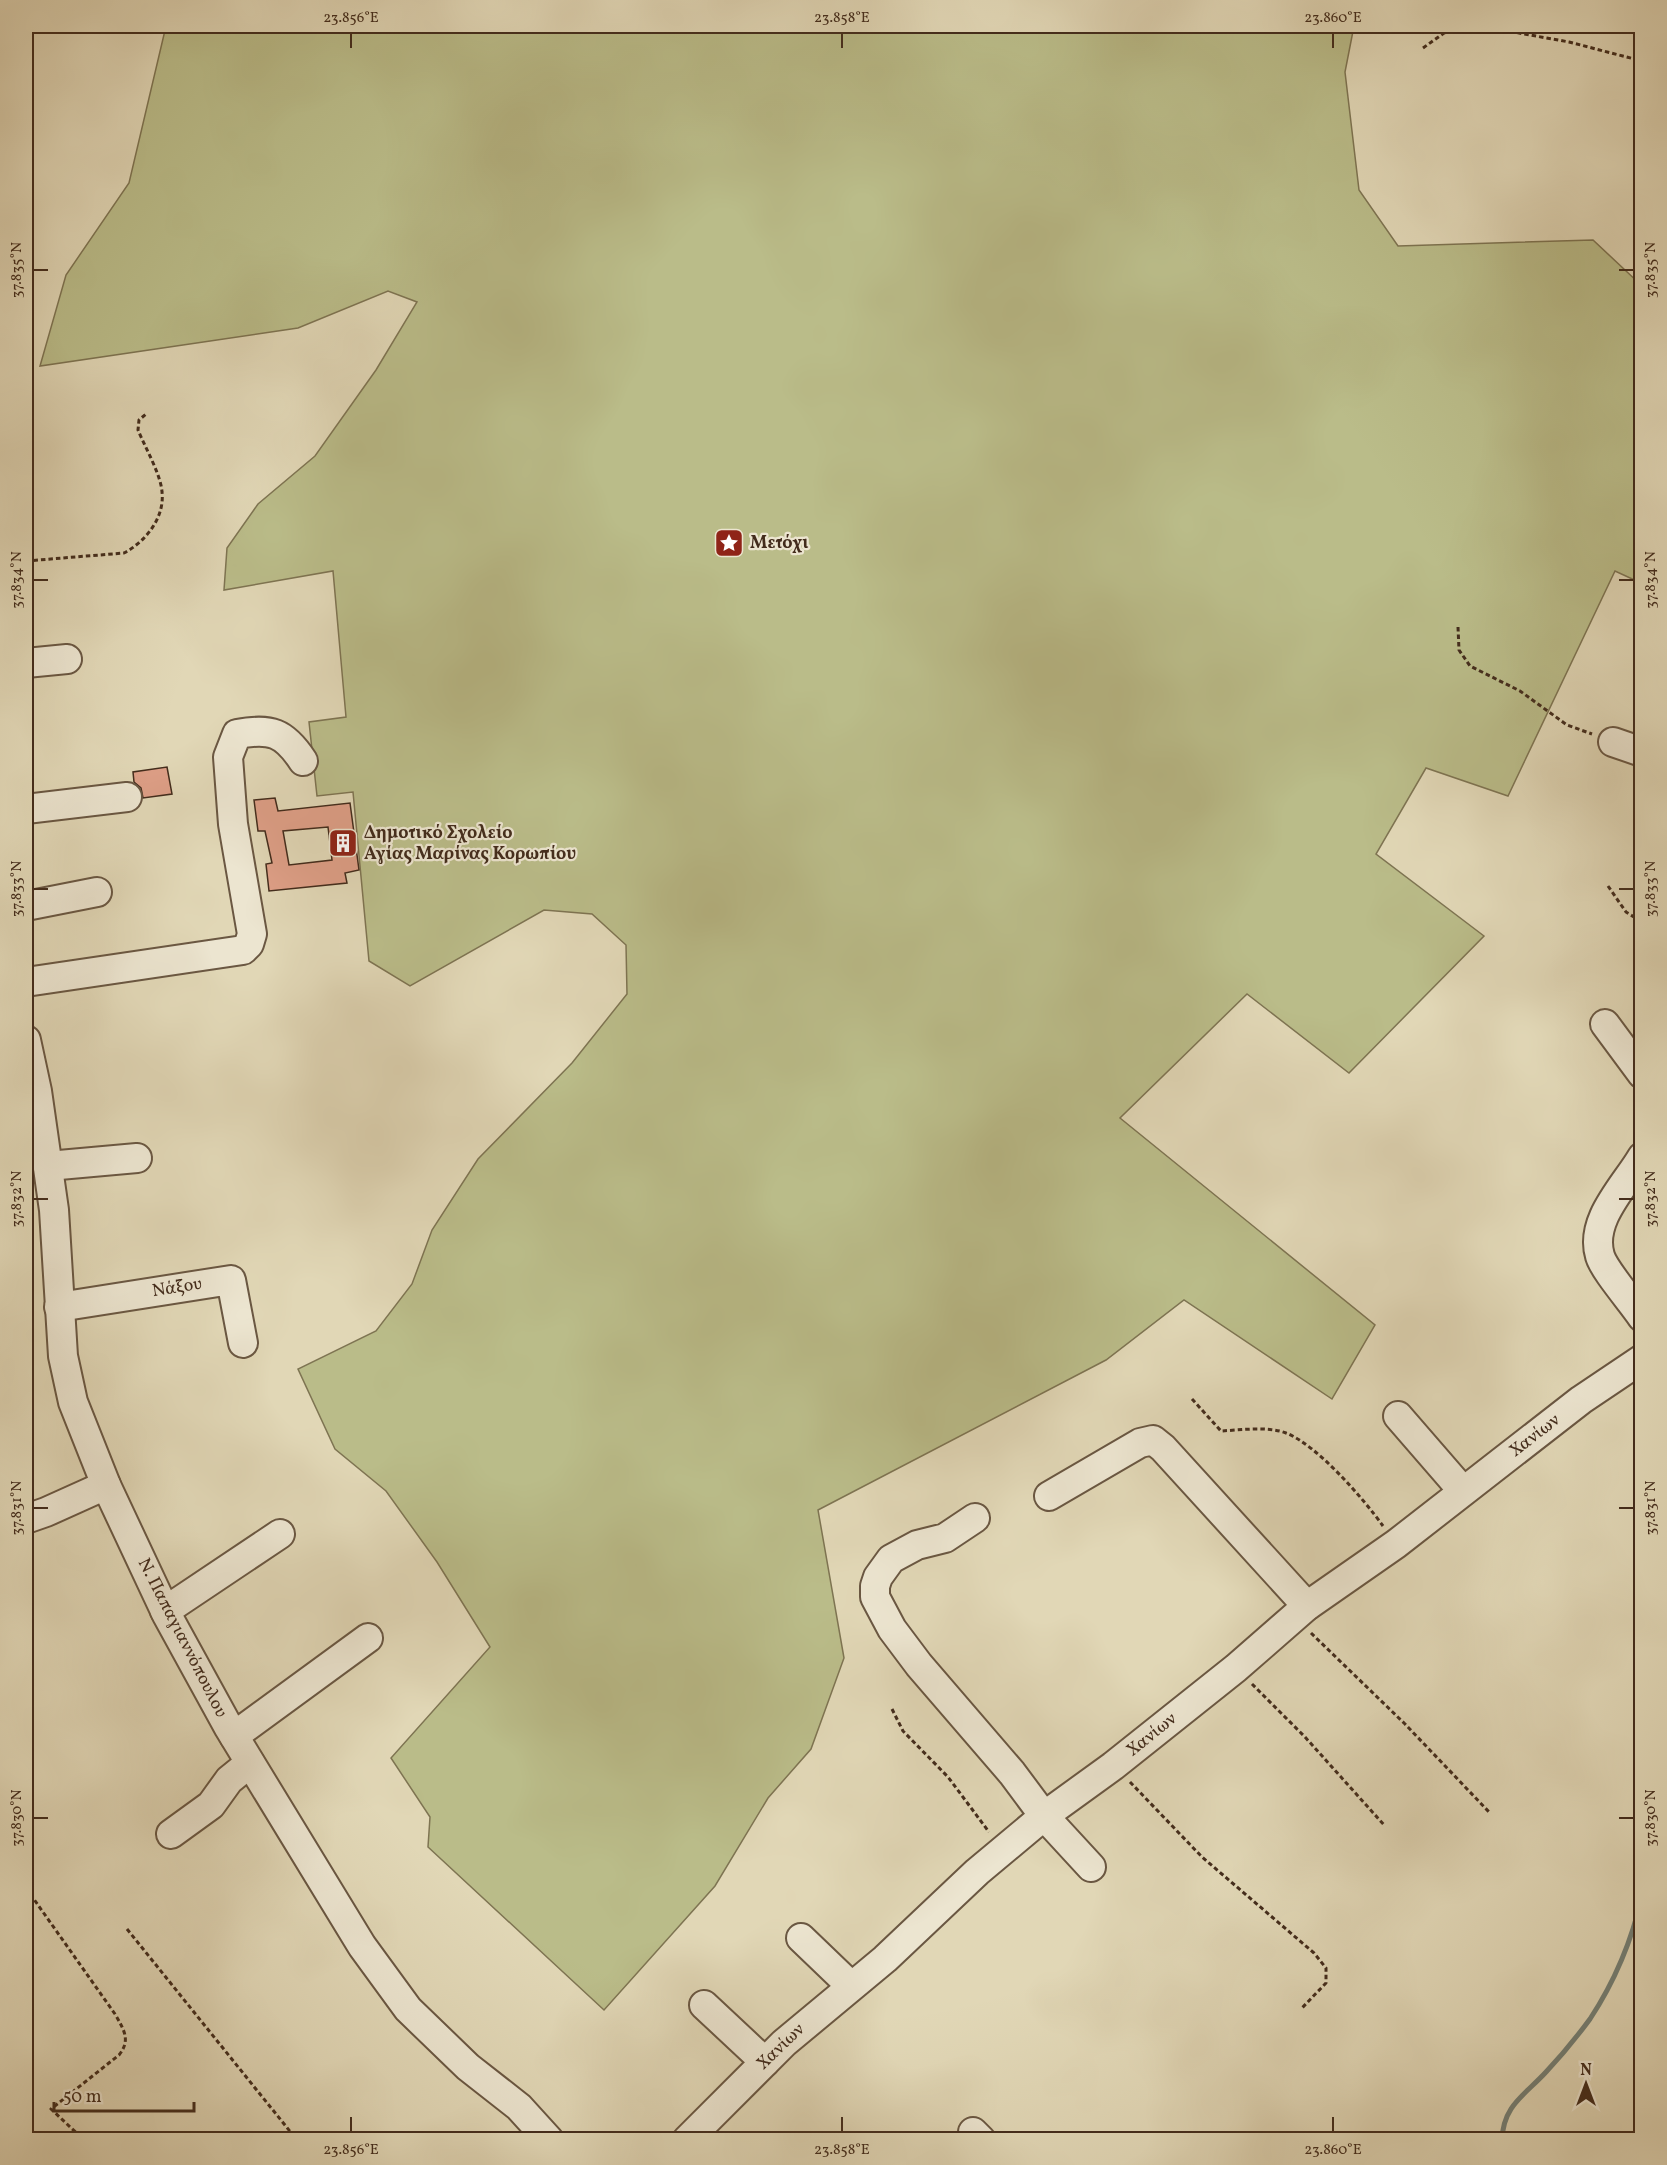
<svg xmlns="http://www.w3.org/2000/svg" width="1667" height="2165" viewBox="0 0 1667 2165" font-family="Vollkorn,serif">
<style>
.green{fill:#babc89;stroke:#7e7452;stroke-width:1.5}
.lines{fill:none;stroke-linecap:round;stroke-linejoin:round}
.stream{stroke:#748077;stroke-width:5}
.building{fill:#de9f87;stroke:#432c1c;stroke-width:1.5;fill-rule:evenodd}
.minor-casing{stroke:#6a5742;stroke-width:32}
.path{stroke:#432c1c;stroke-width:3;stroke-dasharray:4.5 3;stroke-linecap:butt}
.minor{stroke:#ece5d0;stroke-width:28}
.ticks{fill:none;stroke:#432c1c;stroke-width:2}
.labels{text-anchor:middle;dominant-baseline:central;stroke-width:4.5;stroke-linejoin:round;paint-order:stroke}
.poi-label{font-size:18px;font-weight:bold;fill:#432c1c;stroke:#ece5d0;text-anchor:start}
.street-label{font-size:18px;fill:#432c1c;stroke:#ece5d0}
.neatline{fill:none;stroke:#432c1c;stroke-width:2}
.ticks-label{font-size:15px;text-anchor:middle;fill:#432c1c}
</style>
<rect width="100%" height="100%" fill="#e1d7b6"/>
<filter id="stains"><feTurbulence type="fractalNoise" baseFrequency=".00333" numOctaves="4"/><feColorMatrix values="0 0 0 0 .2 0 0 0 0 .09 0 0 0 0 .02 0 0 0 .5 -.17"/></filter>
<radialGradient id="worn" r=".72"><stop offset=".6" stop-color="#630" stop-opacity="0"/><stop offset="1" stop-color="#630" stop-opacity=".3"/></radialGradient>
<path class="green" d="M166,26H1354L1345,72L1359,190L1398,246L1593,240L1641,285V583L1615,571L1508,796L1426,768L1376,854L1484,936L1349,1073L1247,994L1120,1118L1375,1325L1332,1399L1184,1300L1106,1360L818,1510L844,1658L811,1749L768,1798L715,1886L604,2010L428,1847L430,1817L391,1758L490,1647L437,1562L386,1491L335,1449L298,1369L376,1331L412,1284L432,1230L478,1159L572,1063L627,994L626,945L592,914L544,910L410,986L369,961L353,792L317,796L309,722L346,717L333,571L224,590L227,548L258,504L315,456L376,370L417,302L388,291L298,328L40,366L66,275L129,183Z"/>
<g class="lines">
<path class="stream" d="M1502,2140C1503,2105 1525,2095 1546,2072C1562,2055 1576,2038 1590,2019C1615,1981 1632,1940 1642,1896"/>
</g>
<g class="building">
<path d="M167,767L172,794L143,798L141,788L134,782L133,772Z"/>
<path d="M275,798L278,811L350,803L359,870L345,873L347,883L269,891L266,864L272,863L265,831H258L254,800ZM328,827L332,860L289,865L283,831Z"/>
</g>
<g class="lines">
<g class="minor-casing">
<g id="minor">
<path d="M26,663L67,659"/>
<path d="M1613,742L1642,752"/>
<path d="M26,809L127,797"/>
<path d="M26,906L97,892"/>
<path d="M26,982L243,950L249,944L252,934L233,824L228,757L237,734C271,728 284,732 303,761"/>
<path d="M1605,1024L1642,1074"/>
<path d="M26,1040L37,1091L54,1210L63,1356L73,1402L106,1485L167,1615L229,1728L362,1946L408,2009L468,2067L519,2107L549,2140"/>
<path d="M1642,1157C1625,1186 1589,1220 1600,1256C1604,1270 1632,1302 1642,1317"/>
<path d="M48,1166L137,1158"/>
<path d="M59,1307L231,1280L243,1343"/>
<path d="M1398,1416L1463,1491"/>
<path d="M1049,1496L1140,1443L1153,1440L1163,1448L1307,1606"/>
<path d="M975,1518L945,1538L917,1545L891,1559L878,1577L875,1586V1597L892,1629L919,1665L1012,1773L1044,1816L1091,1867"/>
<path d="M26,1519L46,1512L106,1485"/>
<path d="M165,1611L280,1534"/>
<path d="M234,1736L368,1638"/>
<path d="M171,1834L211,1805L229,1780L250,1763"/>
<path d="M801,1938L851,1986"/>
<path d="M704,2005L765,2062"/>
<path d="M973,2132L981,2140"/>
<path d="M687,2140L784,2043L885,1959L977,1872L1044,1816L1113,1766L1236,1668L1307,1606L1396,1544L1581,1400L1642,1359"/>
</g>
</g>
<g class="path">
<path d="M1480,26L1569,42L1642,61"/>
<path d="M1423,48L1444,33L1461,26"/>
<path d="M26,561L124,553C145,542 165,518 162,492C161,475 145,447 138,430L139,420L146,414"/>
<path d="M1458,627L1459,650L1470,666L1520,691L1567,725L1592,734"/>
<path d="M1608,886L1626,912L1642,922"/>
<path d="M1192,1399L1221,1431C1240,1430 1268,1426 1286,1433C1317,1445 1363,1498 1383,1526"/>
<path d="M1311,1633L1405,1724L1490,1813"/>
<path d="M1252,1684L1305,1737L1385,1826"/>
<path d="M892,1709L903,1731L948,1777L989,1832"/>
<path d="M1130,1782L1202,1857L1314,1953L1326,1968V1983L1302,2008"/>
<path d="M26,1888L115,2014C124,2030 131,2040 119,2055L51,2109L84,2140"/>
<path d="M127,1929L297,2140"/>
</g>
<use href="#minor" class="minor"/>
</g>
<path class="ticks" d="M351,33V48M842,33V48M1333,33V48M33,270H48M1619,270H1634M33,580H48M1619,580H1634M33,889H48M1619,889H1634M33,1199H48M1619,1199H1634M33,1508H48M1619,1508H1634M33,1818H48M1619,1818H1634M351,2117V2132M842,2117V2132M1333,2117V2132"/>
<defs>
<g id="sight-square" transform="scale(1.5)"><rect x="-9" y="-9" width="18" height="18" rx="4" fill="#8f2418" stroke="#ece5d0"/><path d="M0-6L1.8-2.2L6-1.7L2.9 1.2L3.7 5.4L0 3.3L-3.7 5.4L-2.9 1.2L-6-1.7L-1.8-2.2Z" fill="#fff"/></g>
<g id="building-square" transform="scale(1.5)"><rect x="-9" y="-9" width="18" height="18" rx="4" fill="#8f2418" stroke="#ece5d0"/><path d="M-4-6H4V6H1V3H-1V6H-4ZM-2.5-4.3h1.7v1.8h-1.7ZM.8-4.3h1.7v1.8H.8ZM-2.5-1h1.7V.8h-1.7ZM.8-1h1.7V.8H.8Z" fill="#fff"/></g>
</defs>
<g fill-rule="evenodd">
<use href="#sight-square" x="729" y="543"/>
<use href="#building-square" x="343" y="843"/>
</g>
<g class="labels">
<g class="poi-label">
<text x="750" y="543">Μετόχι</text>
<text x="364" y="833">Δημοτικό Σχολείο<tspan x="364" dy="21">Αγίας Μαρίνας Κορωπίου</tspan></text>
</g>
<g class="street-label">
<text transform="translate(177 1288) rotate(-9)">Νάξου</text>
<text transform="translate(1535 1436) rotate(-38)">Χανίων</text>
<text transform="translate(182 1638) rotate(63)">Ν. Παπαγιαννόπουλου</text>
<text transform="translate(1152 1735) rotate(-39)">Χανίων</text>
<text transform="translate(781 2047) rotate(-44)">Χανίων</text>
</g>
</g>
<rect width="1667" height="2165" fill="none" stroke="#e1d7b6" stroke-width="66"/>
<g transform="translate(1586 2084)" stroke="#ece5d0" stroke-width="4.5" paint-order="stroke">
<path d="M0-4.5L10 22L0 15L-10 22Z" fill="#432c1c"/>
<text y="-9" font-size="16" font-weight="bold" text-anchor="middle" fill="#432c1c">N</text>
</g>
<path d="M54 2102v9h140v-9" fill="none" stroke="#432c1c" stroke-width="3"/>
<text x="63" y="2102" font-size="18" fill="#432c1c" stroke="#ece5d0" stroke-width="4.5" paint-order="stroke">50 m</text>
<rect x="33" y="33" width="1601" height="2099" class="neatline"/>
<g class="ticks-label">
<text x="351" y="22">23.856°E</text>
<text x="842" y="22">23.858°E</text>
<text x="1333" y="22">23.860°E</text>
<text transform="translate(16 270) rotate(-90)" y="5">37.835°N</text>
<text transform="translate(1650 270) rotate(-90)" y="5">37.835°N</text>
<text transform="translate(16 580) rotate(-90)" y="5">37.834°N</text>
<text transform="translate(1650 580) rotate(-90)" y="5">37.834°N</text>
<text transform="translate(16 889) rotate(-90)" y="5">37.833°N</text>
<text transform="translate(1650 889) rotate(-90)" y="5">37.833°N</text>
<text transform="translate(16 1199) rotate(-90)" y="5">37.832°N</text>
<text transform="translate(1650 1199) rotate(-90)" y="5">37.832°N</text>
<text transform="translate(16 1508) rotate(-90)" y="5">37.831°N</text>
<text transform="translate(1650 1508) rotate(-90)" y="5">37.831°N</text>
<text transform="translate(16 1818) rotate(-90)" y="5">37.830°N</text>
<text transform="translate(1650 1818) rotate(-90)" y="5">37.830°N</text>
<text x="351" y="2154">23.856°E</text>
<text x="842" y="2154">23.858°E</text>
<text x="1333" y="2154">23.860°E</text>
</g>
<rect width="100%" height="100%" filter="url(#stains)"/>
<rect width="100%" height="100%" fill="url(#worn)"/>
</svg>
